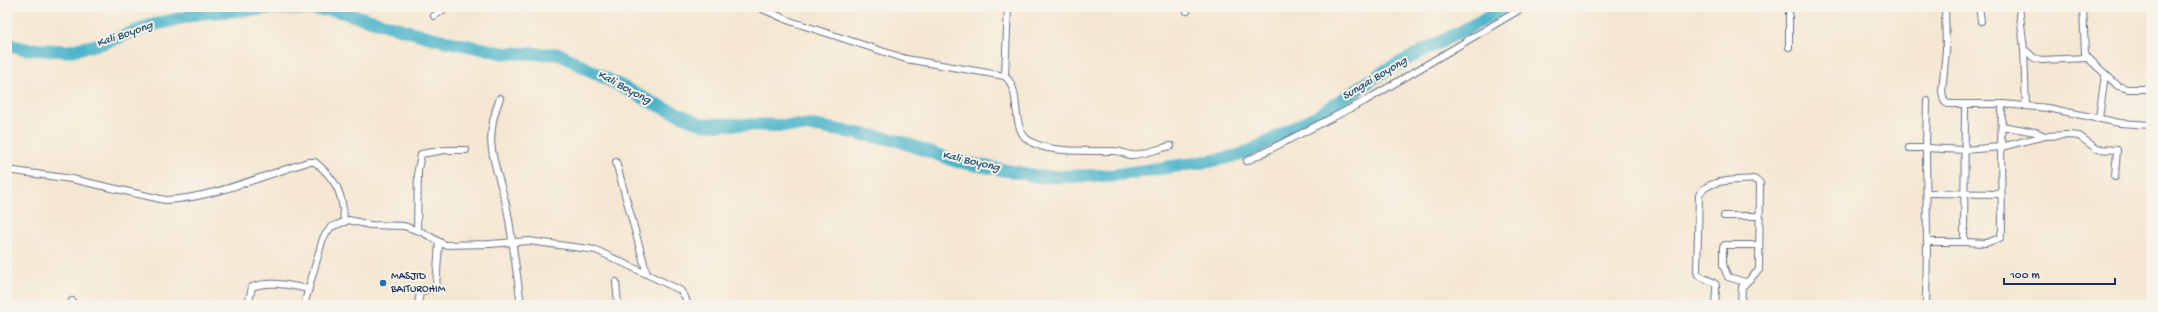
<svg xmlns="http://www.w3.org/2000/svg" width="2158" height="312" viewBox="0 0 2158 312" font-family="'Gochi Hand',sans-serif">
<style>
.lines{fill:none;stroke-linecap:round;stroke-linejoin:round}
.river{stroke:#4bb4ca;stroke-width:13}
.street-casing{stroke:#676f87;stroke-width:8}
.street{stroke:#fff;stroke-width:6}
.poi-dot{fill:#1f6fb2;stroke:#f7f3e8;stroke-width:1.5}
.labels{text-anchor:middle;dominant-baseline:central;stroke-width:4;stroke-linejoin:round;paint-order:stroke}
.poi-label{font-size:11px;fill:#1b2f5e;stroke:#f7f3e8;text-anchor:start}
.water-label{font-size:12px;font-style:italic;fill:#29577e;stroke:#f7f3e8}
</style>
<rect width="100%" height="100%" fill="#f7f3e8"/>
<filter id="ink" filterUnits="userSpaceOnUse"><feTurbulence type="fractalNoise" baseFrequency=".025" numOctaves="2"/><feDisplacementMap in="SourceGraphic" scale="8" xChannelSelector="R" yChannelSelector="G"/><feConvolveMatrix kernelMatrix="1 2 1 2 8 2 1 2 1" color-interpolation-filters="sRGB"/></filter>
<filter id="wash" filterUnits="userSpaceOnUse"><feTurbulence type="fractalNoise" baseFrequency=".012" numOctaves="4" result="noise"/><feDisplacementMap in="SourceGraphic" scale="16" xChannelSelector="R" yChannelSelector="G"/><feGaussianBlur stdDeviation="0.9" result="paint"/><feColorMatrix in="noise" values="0 0 0 0 0 0 0 0 0 0 0 0 0 0 0 0 0 1.4 0 .05"/><feComposite in="paint" operator="in"/></filter>
<g filter="url(#wash)">
<rect width="100%" height="100%" fill="#f5e7d2"/>
<g class="lines">
<path class="river" d="M7,44L25,49L68,51L104,43L149,26L202,13L274,8L334,10L436,39L503,53L559,54L655,104L702,124L814,126L896,140L955,161L1042,177L1114,175L1211,161L1244,154L1319,115L1386,70L1508,7"/>
</g>
</g>
<g filter="url(#ink)">
<g class="lines">
<g class="street-casing">
<g id="street">
<path d="M462,7H472"/>
<path d="M758,7L790,21L906,59L1005,76C1021,91 1012,115 1022,133C1035,156 1092,150 1115,151C1120,151 1125,154 1130,155C1140,156 1160,148 1171,146"/>
<path d="M1789,7V47"/>
<path d="M1945,7L1946,50L1942,91L1944,101L1948,104H2003L2048,108L2120,123L2151,125"/>
<path d="M1979,7L1981,21"/>
<path d="M2019,7L2024,49L2026,106"/>
<path d="M2083,7L2085,53L2088,58L2118,86L2128,89H2151"/>
<path d="M1187,11V7"/>
<path d="M434,16L447,7"/>
<path d="M2024,49L2034,58L2041,60L2088,58"/>
<path d="M1005,76L1008,7"/>
<path d="M500,98C480,149 499,166 508,214C513,244 517,275 521,305"/>
<path d="M2002,109L2001,147L2045,136L2069,135L2079,136L2097,149L2117,150L2115,177"/>
<path d="M2099,118L2105,75"/>
<path d="M2002,126L2035,132L2045,136"/>
<path d="M1909,148H1926L1927,101"/>
<path d="M1247,161L1365,101L1524,7"/>
<path d="M616,162L647,274"/>
<path d="M7,170L72,179L165,200C209,199 265,175 308,162H315C337,180 343,194 344,222"/>
<path d="M1927,193L2000,194"/>
<path d="M1724,216H1759"/>
<path d="M417,230L418,170L421,154L445,150H466"/>
<path d="M1964,242L1986,243L2000,238L2002,230L2001,147L1964,150L1926,148L1927,242H1964L1965,108"/>
<path d="M616,282L618,305"/>
<path d="M1745,282L1728,277L1723,265V247L1725,245H1759"/>
<path d="M72,301V305"/>
<path d="M248,305L252,287C270,280 291,286 309,289"/>
<path d="M304,305L323,238L331,227L349,220L370,225L404,226L422,232L445,245L490,244L529,241L596,250L680,290L685,297L688,305"/>
<path d="M418,305L420,292L436,287L439,242"/>
<path d="M1715,305C1717,276 1719,287 1698,275L1697,271L1699,195C1708,178 1737,181 1754,179L1760,183L1759,270L1742,287L1741,305"/>
<path d="M1926,305L1927,242"/>
</g>
</g>
<use href="#street" class="street"/>
</g>
</g>
<circle class="poi-dot" cx="383" cy="283" r="4"/>
<g class="labels">
<g class="poi-label">
<text x="391" y="277">MASJID<tspan x="391" dy="13">BAITUROHIM</tspan></text>
</g>
<g class="water-label">
<text transform="translate(125 35) rotate(-19)">Kali Boyong</text>
<text transform="translate(1375 79) rotate(-31)">Sungai Boyong</text>
<text transform="translate(624 88) rotate(28)">Kali Boyong</text>
<text transform="translate(971 162) rotate(13)">Kali Boyong</text>
</g>
</g>
<rect width="2158" height="312" fill="none" stroke="#f7f3e8" stroke-width="24"/>
<path d="M2004 278v6h111v-6" fill="none" stroke="#1b2f5e" stroke-width="2"/>
<text x="2010" y="278" font-size="12" fill="#1b2f5e" stroke="#f7f3e8" stroke-width="3" paint-order="stroke">100 m</text>
</svg>
